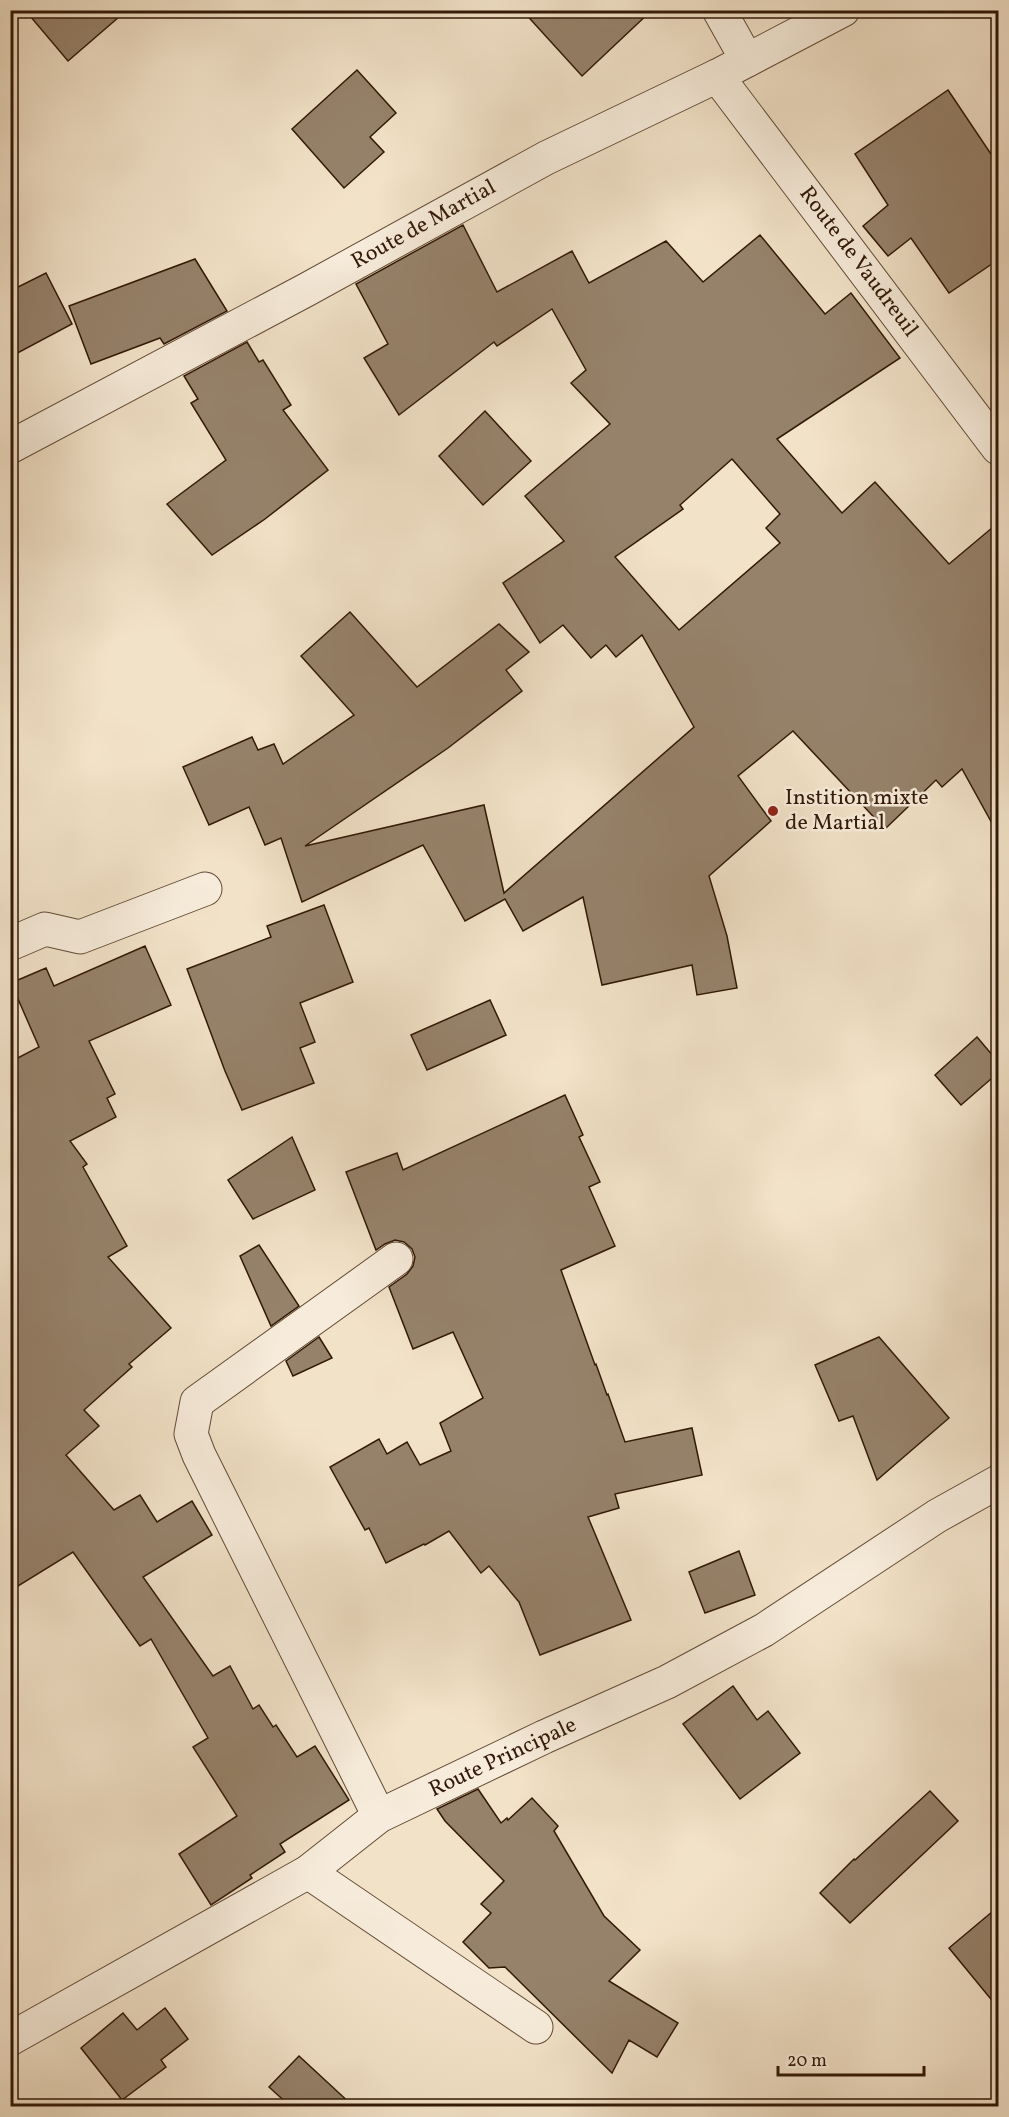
<svg xmlns="http://www.w3.org/2000/svg" width="1009" height="2117" viewBox="0 0 1009 2117" font-family="Vollkorn,serif">
<style>
.building{fill:#96826b;stroke:#321907;stroke-width:1.5;fill-rule:evenodd}
.lines{fill:none;stroke-linecap:round;stroke-linejoin:round}
.minor-casing{stroke:#624b37;stroke-width:35}
.minor{stroke:#f7ecdb;stroke-width:33}
.poi-dot{fill:#8f2418;stroke:#f7ecdb;stroke-width:2}
.labels{text-anchor:middle;dominant-baseline:central;stroke-width:5;stroke-linejoin:round;paint-order:stroke}
.street-label{font-size:22px;fill:#321907;stroke:#f7ecdb}
.poi-label{font-size:22px;fill:#321907;stroke:#f7ecdb;text-anchor:start}
</style>
<rect width="100%" height="100%" fill="#f2e2c8"/>
<filter id="stains"><feTurbulence type="fractalNoise" baseFrequency=".00333" numOctaves="4"/><feColorMatrix values="0 0 0 0 .2 0 0 0 0 .09 0 0 0 0 .02 0 0 0 .5 -.17"/></filter>
<radialGradient id="worn" r=".72"><stop offset=".6" stop-color="#630" stop-opacity="0"/><stop offset="1" stop-color="#630" stop-opacity=".3"/></radialGradient>
<g class="building">
<path d="M25,10H127L68,61Z"/>
<path d="M522,10H652L582,76Z"/>
<path d="M357,70L396,113L370,137L384,152L344,188L292,129Z"/>
<path d="M948,90L999,166V259L949,293L911,238L888,256L863,226L888,205L855,154Z"/>
<path d="M463,225L497,292L572,251L589,283L666,241L703,282L760,235L825,314L851,293L900,358L777,439L842,513L875,482L949,564L999,522V836L962,769L942,787L936,780L885,829L793,731L738,776L771,821L709,876L727,936L737,988L697,995L692,965L602,985L583,897L523,931L505,899L465,921L423,845L302,902L281,838L265,845L249,807L209,825L183,767L252,737L258,750L274,744L283,764L354,715L301,656L350,612L417,687L499,624L529,652L506,670L522,691L448,748L305,846L484,805L504,893L694,727L642,635L616,657L606,645L591,658L563,625L540,643L503,583L564,541L525,496L610,424L571,383L586,370L552,309L497,346L494,342L399,415L364,358L388,344L356,284ZM732,459L780,514L766,528L780,543L679,630L615,557L683,509L680,505Z"/>
<path d="M195,259L227,311L164,344L160,338L91,364L69,306Z"/>
<path d="M46,273L72,324L10,357V291Z"/>
<path d="M247,342L259,362L263,360L291,405L283,410L328,470L265,519L212,555L167,504L226,460L191,403L198,399L184,376Z"/>
<path d="M485,411L531,461L483,505L439,456Z"/>
<path d="M324,905L353,982L300,1003L315,1042L300,1048L314,1083L242,1110L225,1071L187,969L271,937L267,926Z"/>
<path d="M145,946L171,1005L89,1041L115,1094L107,1098L116,1117L70,1141L87,1164L83,1167L127,1246L108,1257L171,1328L129,1364L132,1367L84,1410L99,1426L66,1455L114,1510L140,1495L157,1522L192,1501L212,1535L143,1577L213,1676L230,1666L253,1709L259,1705L273,1727L276,1725L297,1757L315,1746L349,1800L280,1844L285,1852L250,1875L252,1878L211,1905L179,1854L237,1816L193,1747L208,1738L151,1639L140,1646L73,1552L10,1591V1062L39,1047L11,983L46,968L54,986Z"/>
<path d="M490,1000L506,1035L427,1070L411,1035Z"/>
<path d="M977,1037L999,1063V1072L961,1105L935,1075Z"/>
<path d="M565,1095L583,1135L579,1137L600,1182L589,1187L615,1246L561,1270L595,1365L596,1364L607,1395L608,1394L625,1442L692,1428L702,1475L615,1494L619,1508L588,1517L631,1620L540,1655L519,1602L489,1566L481,1573L449,1531L425,1545L424,1544L386,1563L369,1528L365,1530L330,1467L379,1439L387,1454L407,1442L420,1465L451,1451L440,1423L483,1398L453,1332L413,1349L389,1287L407,1274L413,1266L415,1257L412,1249L404,1242L395,1240L385,1244L376,1250L346,1172L397,1153L403,1170Z"/>
<path d="M292,1137L315,1190L253,1219L228,1180Z"/>
<path d="M259,1245L299,1306L271,1326L240,1256Z"/>
<path d="M319,1337L332,1358L293,1376L286,1361Z"/>
<path d="M879,1337L949,1418L877,1480L853,1416L839,1421L815,1365Z"/>
<path d="M739,1551L755,1595L705,1613L689,1572Z"/>
<path d="M733,1686L757,1720L768,1711L800,1753L740,1799L683,1724Z"/>
<path d="M478,1789L501,1823L507,1818L508,1820L532,1798L558,1826L554,1831L604,1916L640,1950L609,1981L678,2023L657,2057L629,2040L612,2073L505,1967L489,1968L463,1942L491,1913L481,1904L504,1881L445,1821L437,1809Z"/>
<path d="M930,1791L958,1821L850,1923L820,1893L854,1859L855,1860Z"/>
<path d="M999,1906V2009L949,1948Z"/>
<path d="M165,2008L188,2039L161,2060L166,2067L122,2100L81,2048L123,2013L137,2030Z"/>
<path d="M299,2056L353,2106H290L269,2087Z"/>
</g>
<g class="lines">
<g class="minor-casing">
<g id="minor">
<path d="M719,10L747,60"/>
<path d="M717,76L998,448"/>
<path d="M10,447L306,290L546,158L717,76L843,10"/>
<path d="M10,944L45,929L80,937L205,889"/>
<path d="M379,1816L199,1455L191,1434L197,1402L396,1259"/>
<path d="M308,1872L536,2027"/>
<path d="M10,2039L308,1872L379,1816L544,1737L667,1682L764,1630L937,1516L998,1482"/>
</g>
</g>
<use href="#minor" class="minor"/>
</g>
<circle class="poi-dot" cx="773" cy="811" r="6"/>
<g class="labels">
<g class="street-label">
<text transform="translate(424 225) rotate(-29)">Route de Martial</text>
<text transform="translate(858 262) rotate(53)">Route de Vaudreuil</text>
<text transform="translate(503 1758) rotate(-25)">Route Principale</text>
</g>
<g class="poi-label">
<text x="785" y="798">Instition mixte<tspan x="785" dy="25">de Martial</tspan></text>
</g>
</g>
<rect width="1009" height="2117" fill="none" stroke="#f2e2c8" stroke-width="36"/>
<rect x="12" y="12" width="985" height="2093" fill="none" stroke="#321907" stroke-width="3"/>
<rect x="18" y="18" width="973" height="2081" fill="none" stroke="#321907" stroke-width="1.5"/>
<path d="M778 2066v9h146v-9" fill="none" stroke="#321907" stroke-width="3"/>
<text x="787" y="2066" font-size="18" fill="#321907" stroke="#f7ecdb" stroke-width="4.5" paint-order="stroke">20 m</text>
<rect width="100%" height="100%" filter="url(#stains)"/>
<rect width="100%" height="100%" fill="url(#worn)"/>
</svg>
